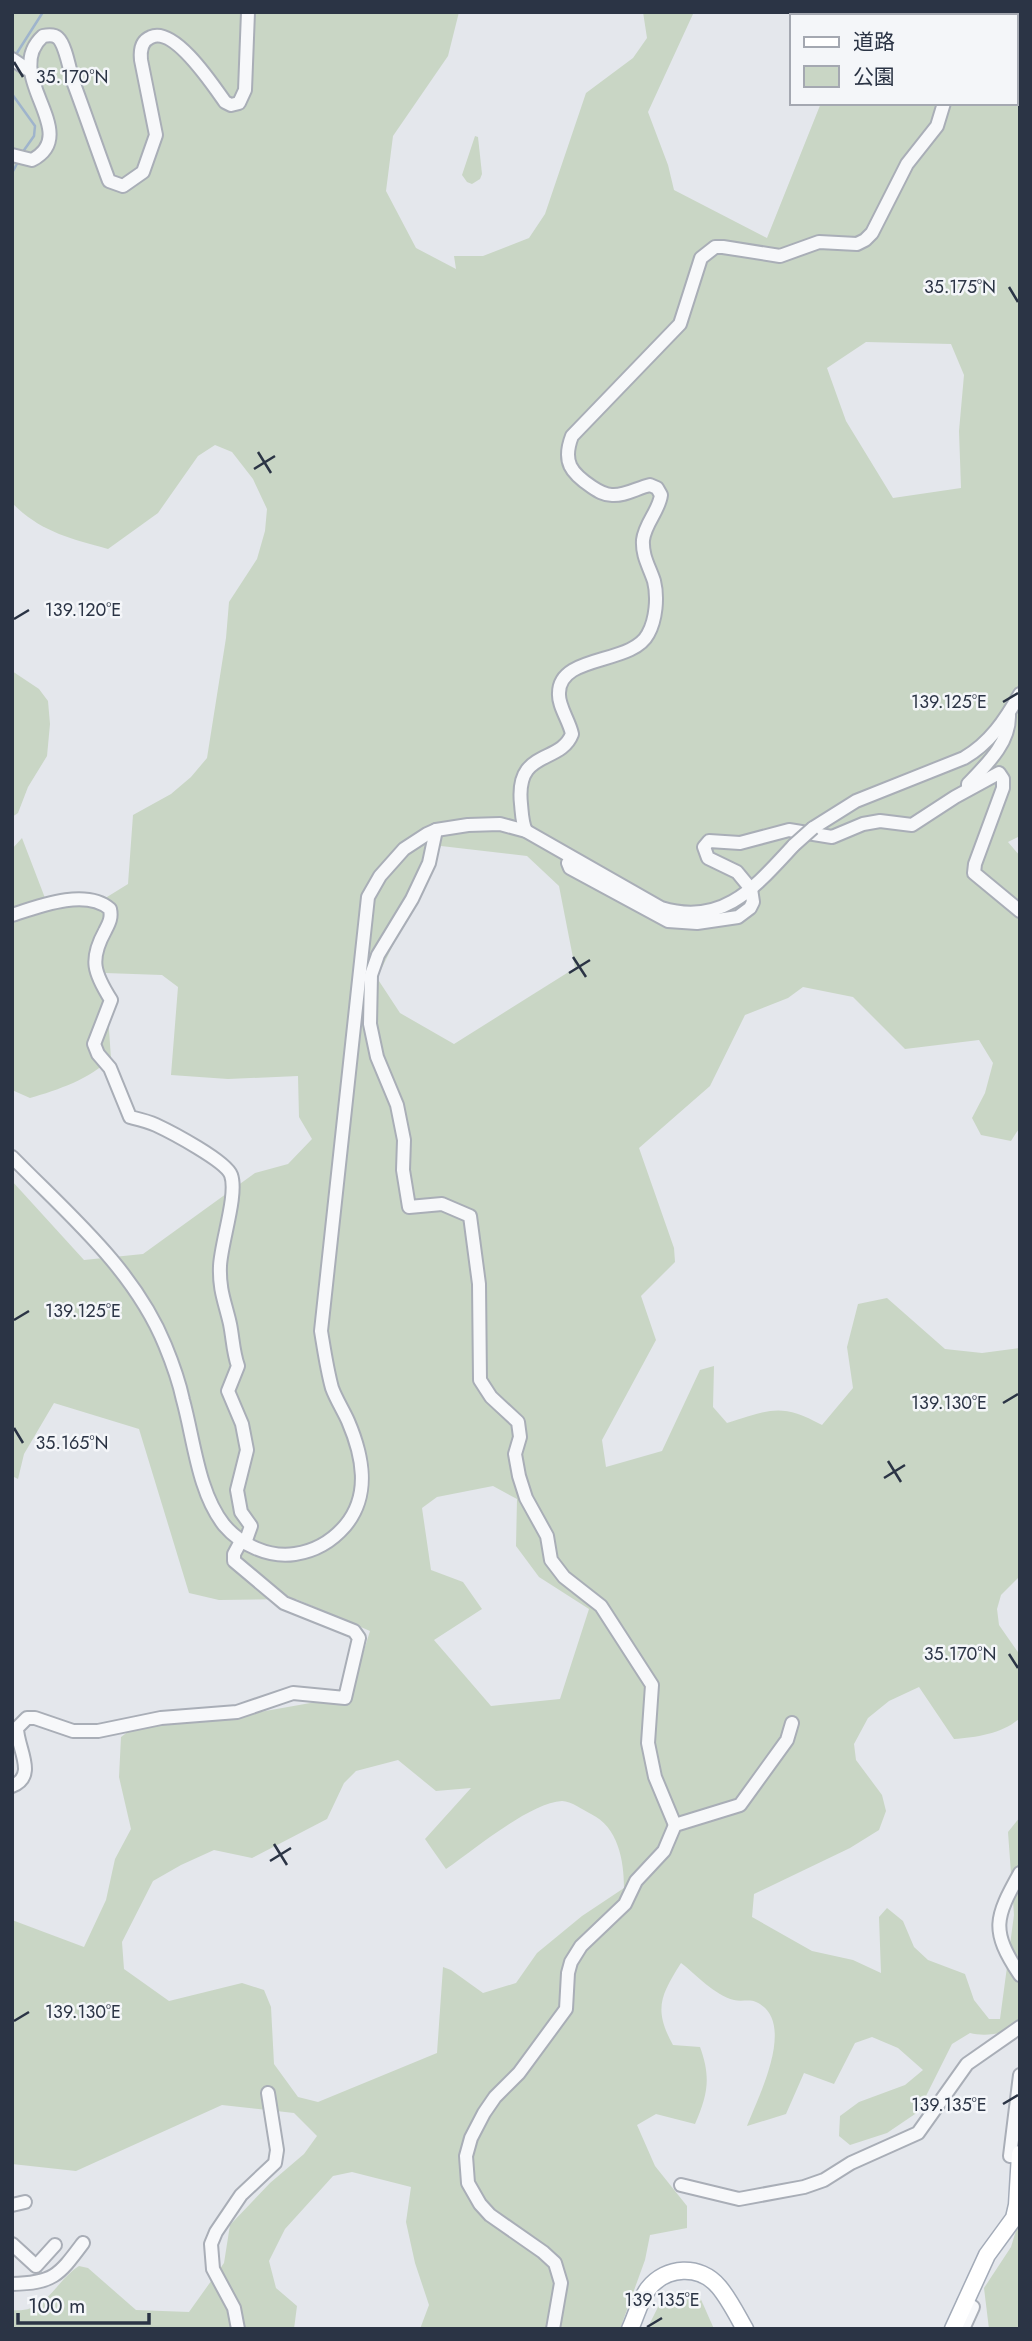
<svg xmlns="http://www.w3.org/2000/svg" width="1032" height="2341" viewBox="0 0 1032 2341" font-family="Jost,'Noto Sans JP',sans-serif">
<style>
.green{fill:#c9d6c5;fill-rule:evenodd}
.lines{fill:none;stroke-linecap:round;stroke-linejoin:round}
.stream{stroke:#9fb4cc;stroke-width:2.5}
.minor-casing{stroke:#a9aeb7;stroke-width:16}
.major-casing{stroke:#a3abb8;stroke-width:19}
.minor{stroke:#f7f8fa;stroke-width:12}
.major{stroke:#fff;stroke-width:16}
.minor-bridge-casing{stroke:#a9aeb7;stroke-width:16;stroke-linecap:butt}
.minor-bridge{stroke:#f7f8fa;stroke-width:12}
.ticks{fill:none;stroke:#2b3445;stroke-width:2.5}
.ticks-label{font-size:18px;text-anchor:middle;fill:#2b3445;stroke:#f4f6f9;stroke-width:5;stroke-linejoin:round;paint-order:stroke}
</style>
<rect width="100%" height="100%" fill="#e4e7ec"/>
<g class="green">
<path d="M12,12H459L448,56L393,136L386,191L416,248L456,269L454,256H483L529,238L545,214L586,93L633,58L647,38L643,12H692L693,14L648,112L668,165L674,190L767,238L821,103H1016V16H855L856,12H1020V836L1008,842L1020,856V1127L1011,1141L981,1135L972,1118L985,1093L993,1063L979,1040L905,1049L853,997L803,987L788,998L745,1015L710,1086L639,1148L674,1248L675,1262L641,1296L656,1340L602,1440L606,1467L662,1451L700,1370L714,1366L713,1407L727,1423C770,1410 780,1402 822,1425L853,1388L847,1347L858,1304L887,1298L945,1349L982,1353L1020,1348V1576L1001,1595L997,1609L999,1625L1020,1655V1718C1002,1734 977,1737 954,1739L919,1687L889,1701L868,1718L854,1744L856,1760L882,1795L886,1811L879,1830L850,1848L754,1894L752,1917L812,1951L853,1960L881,1973L879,1917L887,1908L903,1921L914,1947L928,1960L965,1974L974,2000L989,2019H1000L1014,1915L1008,1832L1020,1817V2023C1008,2034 985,2037 970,2033L952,2044L918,2112L887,2133L850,2145L839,2136L840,2116L859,2102L905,2085L923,2070L898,2048L872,2037L855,2043L834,2084L804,2073L786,2114L747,2126C758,2097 798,2021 756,2002C750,1999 741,2002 734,2000C714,1995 697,1975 681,1963C661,1995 653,2009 673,2045L700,2047C711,2077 708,2094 695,2124L656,2114L637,2125L655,2166L687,2206V2228L650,2235L645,2260L620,2329H420L429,2305L415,2263L406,2222L411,2187L352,2172L333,2176L285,2229L269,2261L276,2288L297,2306L294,2329H12V2310C47,2314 55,2281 79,2266L88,2268L136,2310L189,2312L224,2263L230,2225L270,2183L304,2154L317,2136L294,2113L222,2105L76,2171L12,2164V1920L84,1947L106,1900L115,1859L131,1829L119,1777L121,1737L133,1728L214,1720L316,1702L347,1704L370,1631L296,1599L219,1600L189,1593L139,1429L54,1403L24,1454L18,1479L12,1476V1181L84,1260L143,1254L255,1173L288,1164L312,1139L299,1117L298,1076L228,1079L171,1075L178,987L162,975L105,973L111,1058C90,1079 58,1090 30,1098L12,1090V849L22,838L45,898L73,906L107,897L128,884L133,815L171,794L191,777L207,758L226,638L229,602L257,559L265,531L267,509L253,479L232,452L215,445L198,456L158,513L108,549C69,538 41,532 12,503ZM866,342L951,344L964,375L959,431L961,488L893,498L846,421L827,368ZM441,846L527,856L559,886L575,968L454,1044L400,1013L377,978ZM493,1486L517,1499L516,1546L539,1577L589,1609L560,1699L491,1706L434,1640L482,1609L463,1582L431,1570L422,1508L437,1497ZM398,1760L436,1791L471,1788L425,1839L446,1869C474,1850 529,1803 562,1801C571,1801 583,1810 591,1814C618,1827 624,1860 624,1888L582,1916L537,1953L516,1983L483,1993L451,1970L443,1967L437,2053L318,2102L298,2097L274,2064L271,2007L264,1990L242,1983L169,2001L124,1969L122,1942L153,1881L181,1865L214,1850L252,1858L327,1819L344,1783L356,1771Z"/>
<path d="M475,136L478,137L482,174L480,179L472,184L467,182L462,175Z"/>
<path d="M12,671L39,689L48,701L50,724L47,756L28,787L18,813L12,817Z"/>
<path d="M1020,2217V2329H989L984,2288L1011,2247Z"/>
<path d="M699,2295L714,2329H647L660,2303Z"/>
</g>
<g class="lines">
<g class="stream">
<path d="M15,56L43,12"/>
<path d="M12,94L35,126L34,136L22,153"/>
<path d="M12,173L18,162"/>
</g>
<g class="minor-casing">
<g id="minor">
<path d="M955,16V12"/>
<path d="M12,59L27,69"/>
<path d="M12,155L32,160C84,133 0,75 43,36C48,35 54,34 58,38C66,45 70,73 74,84C86,116 97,149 109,181L123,186L143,172L156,135L141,60C140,51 141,41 151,37C174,26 213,85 225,102L231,105L239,103L245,90L248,12"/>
<path d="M968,789V784C986,765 1010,743 1009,715"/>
<path d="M813,828L856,801L964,758C990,743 1005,720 1020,694"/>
<path d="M436,830L429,863L412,899L378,955L371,975L370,1024L377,1057L397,1105L404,1140L403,1170L409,1207L442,1204L470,1216L479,1284L480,1380L491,1397L518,1422L520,1437L515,1454L519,1476L526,1498L547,1536L551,1560L564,1577L601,1606L652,1685L648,1743L655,1777L675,1825"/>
<path d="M526,831C522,823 522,814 521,804C515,748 560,765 572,734C569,720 558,706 559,693C559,654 632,665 648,634C656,620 658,597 654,581C649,566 642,556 643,540C645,523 659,511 661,495L657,488L650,485C637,488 625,496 612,495C604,495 598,491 592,487C571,473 562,462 572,436L680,324L701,258L715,247H723L780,256L819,242L857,244L865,240L872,233L907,164L937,126L944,103"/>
<path d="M572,858L568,863L570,868L668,921L697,923L738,917L750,908L753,902L751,889L737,872L708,858L704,847L709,841L740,843L789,830L832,837L863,824L880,821L912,825L955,797L999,773L1003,779V788L975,864L974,873L1020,911"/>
<path d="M12,915C39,906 86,888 110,909C112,918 109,923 105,931C89,960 94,973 111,1000L94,1044L98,1054L110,1068L130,1117C138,1119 147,1121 156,1125C171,1132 226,1161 231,1175C238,1194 221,1243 220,1266C219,1290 225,1302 230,1324C233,1339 233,1352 238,1366L228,1391L242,1424L247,1450L237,1490L241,1512L251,1526L245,1543"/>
<path d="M12,1157C68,1214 134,1269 165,1345C172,1362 179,1381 183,1400C194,1440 198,1492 224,1525C241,1545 269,1558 295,1554C315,1551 332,1541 345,1526C371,1495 363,1456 348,1421C343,1410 336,1399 332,1388C327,1370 324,1349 321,1331L368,897L380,876L404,849L427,834L436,830L468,825L500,824L526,831L661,908C723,927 755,887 794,845"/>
<path d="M12,1786C38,1776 17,1748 17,1728L27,1718H35L73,1731H98L161,1718L237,1712L293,1693L345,1698L359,1638L354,1631L284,1603L234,1561V1554L241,1541"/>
<path d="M1020,1873C995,1918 990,1930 1020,1975"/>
<path d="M1020,2075L1010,2156L1020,2157"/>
<path d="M681,2185L739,2199L804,2187L824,2180L851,2163L918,2133L967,2064L1020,2027"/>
<path d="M12,2205L25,2202"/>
<path d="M12,2244L36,2266L55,2245"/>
<path d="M12,2284C54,2283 59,2275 83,2243"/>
<path d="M238,2329L234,2308L213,2269L211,2244L216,2232L241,2195L275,2163L277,2150L268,2093"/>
<path d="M553,2329L561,2283L555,2263L543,2252L490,2215L480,2204L468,2183L466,2156L471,2138L484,2113L495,2097L519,2073L566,2009L568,1973L571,1962L581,1946L625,1904L636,1881L664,1851L675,1825L740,1805L787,1740L792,1723"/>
<path d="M963,2329L973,2307L964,2302"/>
</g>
</g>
<g class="major-casing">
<g id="major">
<path d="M630,2329C636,2316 640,2300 648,2289C666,2266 700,2264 719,2287C729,2299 737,2315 745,2329"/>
<path d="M953,2329L987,2255L1014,2218L1017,2205L1020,2154"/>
</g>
</g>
<use href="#minor" class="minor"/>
<use href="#major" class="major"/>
<g class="minor-bridge-casing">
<path id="minor-bridge" d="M794,845L813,828"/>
</g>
<use href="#minor-bridge" class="minor-bridge"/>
</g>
<path class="ticks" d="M14,62L23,77M1009,287L1018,302M258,452L271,473M254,469L275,456M14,619L29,610M1003,702L1018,693M573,957L586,977M569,973L590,960M14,1320L29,1311M1003,1403L1018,1394M14,1428L23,1443M888,1461L901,1482M884,1478L905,1465M1009,1654L1018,1668M274,1844L287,1865M270,1861L291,1848M14,2021L29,2012M1003,2104L1018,2095M647,2327L662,2318"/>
<g class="ticks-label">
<text x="72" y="83">35.170°N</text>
<text x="960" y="293">35.175°N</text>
<text x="83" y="616">139.120°E</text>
<text x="949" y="708">139.125°E</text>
<text x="83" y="1317">139.125°E</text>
<text x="949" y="1409">139.130°E</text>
<text x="72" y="1449">35.165°N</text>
<text x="960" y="1660">35.170°N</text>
<text x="83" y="2018">139.130°E</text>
<text x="949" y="2111">139.135°E</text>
<text x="662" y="2306">139.135°E</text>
</g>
<rect width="1032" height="2341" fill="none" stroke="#2b3445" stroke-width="28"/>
<rect x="790" y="14" width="228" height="91" fill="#f4f6f9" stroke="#a4a8b1" stroke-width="2"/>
<rect x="804" y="37" width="35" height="10" fill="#ffffff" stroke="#a4a8b1" stroke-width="2"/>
<text x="853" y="49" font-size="21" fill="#2b3445">道路</text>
<rect x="804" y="66" width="35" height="21" fill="#c9d6c5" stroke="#a4a8b1" stroke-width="2"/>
<text x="853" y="84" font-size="21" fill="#2b3445">公園</text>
<path d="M18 2313v10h131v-10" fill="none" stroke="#2b3445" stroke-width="3.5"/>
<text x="28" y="2313" font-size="21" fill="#2b3445" stroke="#f4f6f9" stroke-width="5" paint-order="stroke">100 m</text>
</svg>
